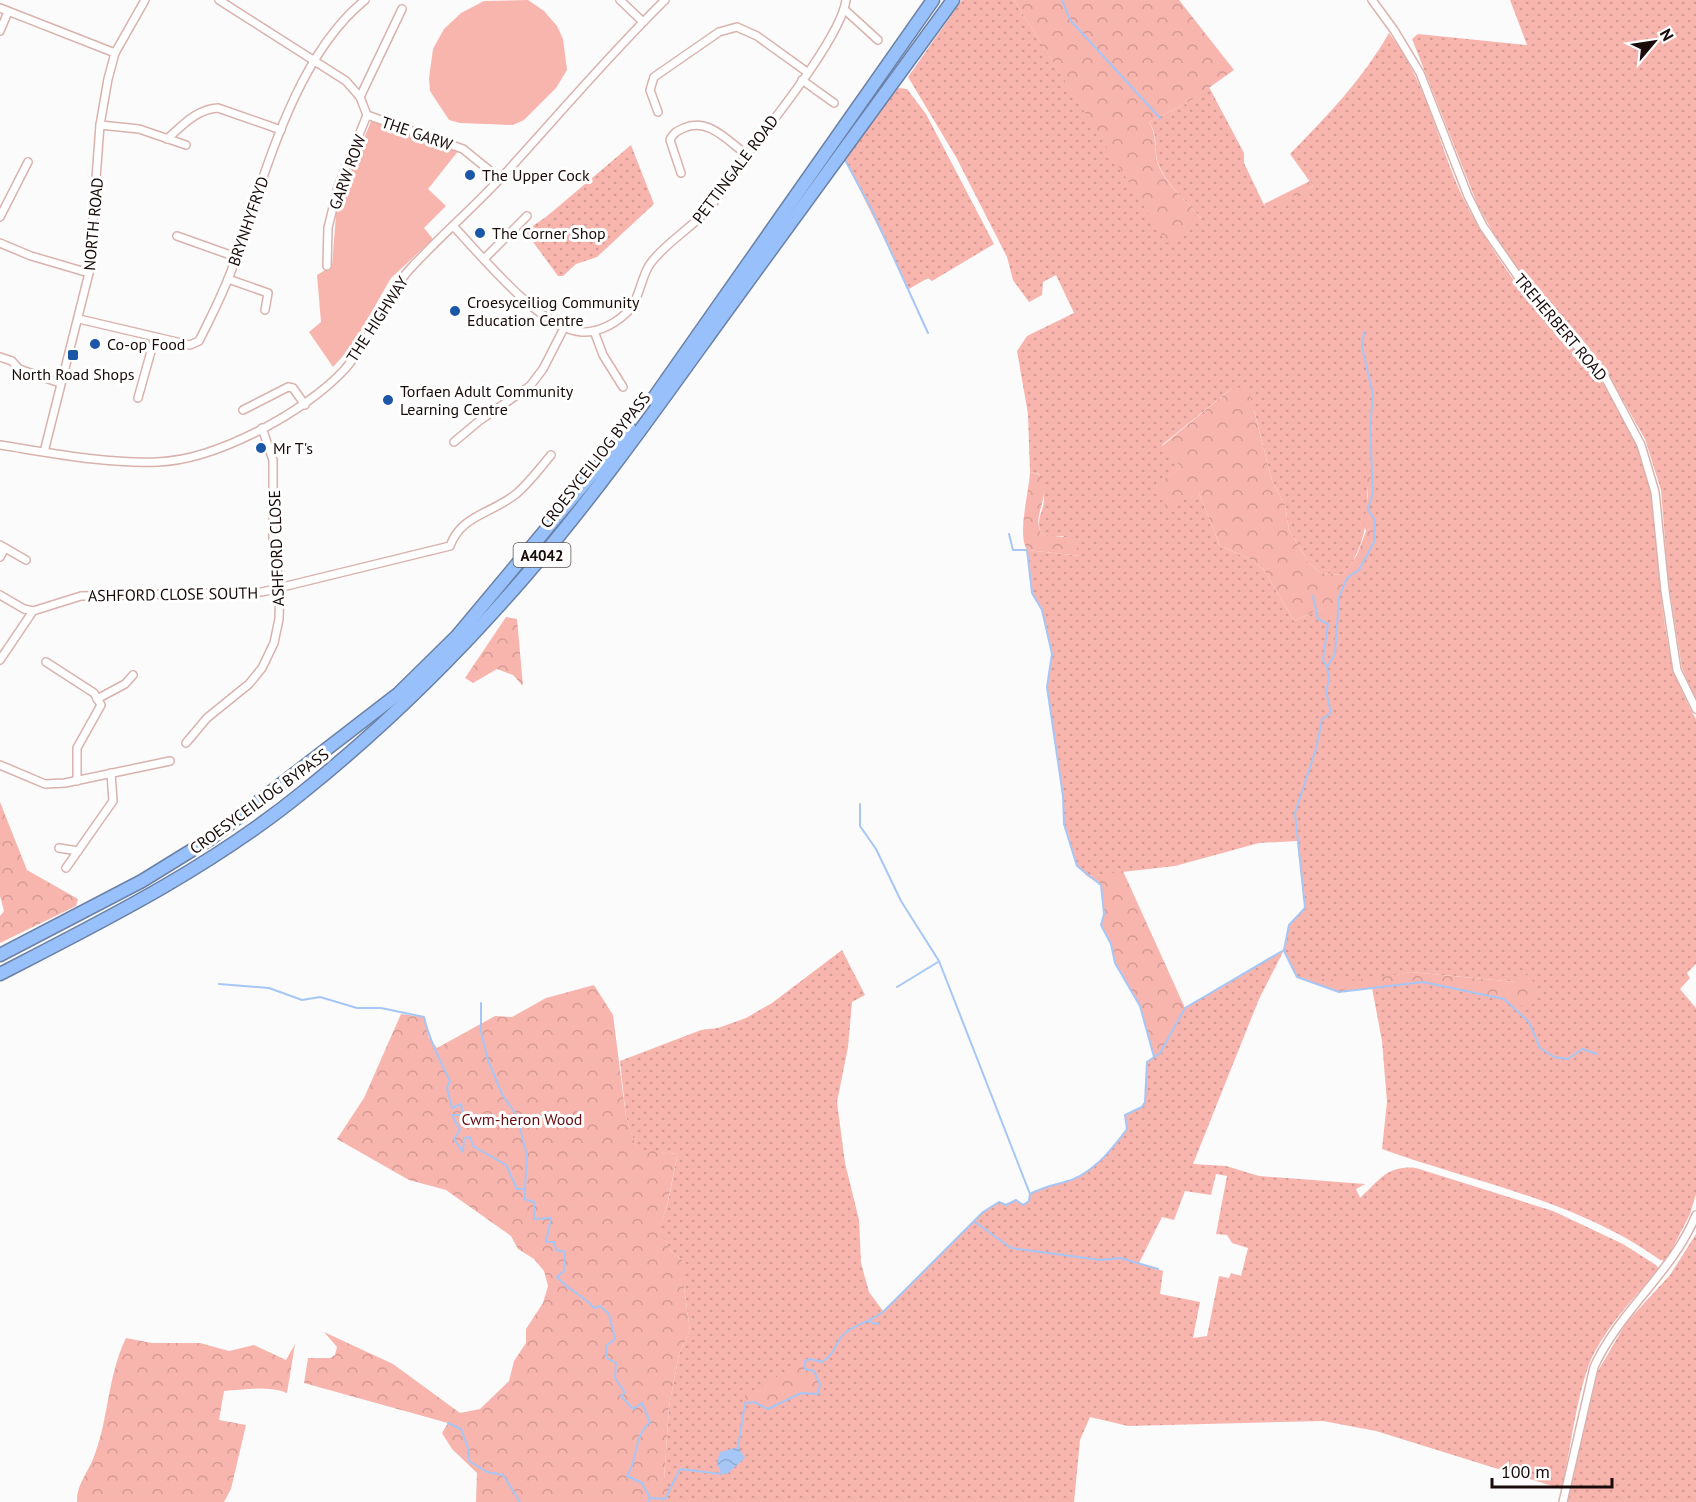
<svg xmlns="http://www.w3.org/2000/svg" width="1696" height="1502" viewBox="0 0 1696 1502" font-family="'PT Sans',sans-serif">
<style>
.grass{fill:url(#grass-dots);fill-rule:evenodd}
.forest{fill:url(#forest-crowns)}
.park{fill:#f8b5ae}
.water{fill:url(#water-waves)}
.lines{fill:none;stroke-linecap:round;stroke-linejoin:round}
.stream{stroke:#a6c7f6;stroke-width:2}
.street-casing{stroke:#d9b2ad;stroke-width:10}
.highway-casing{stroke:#6b81a6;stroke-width:15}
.street{stroke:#fff;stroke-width:7}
.highway{stroke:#98c1fb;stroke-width:12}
.poi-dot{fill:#1b56a7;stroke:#fff;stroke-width:2}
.labels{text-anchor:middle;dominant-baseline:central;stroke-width:6;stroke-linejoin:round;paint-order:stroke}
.shield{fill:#fff;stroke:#5d5453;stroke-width:1.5}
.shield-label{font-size:15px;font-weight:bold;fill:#180b09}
.street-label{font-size:16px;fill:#180b09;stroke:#fff}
.poi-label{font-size:16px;fill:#180b09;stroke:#fff;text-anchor:start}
.park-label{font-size:16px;fill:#690c0f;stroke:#fff}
</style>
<defs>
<pattern id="grass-dots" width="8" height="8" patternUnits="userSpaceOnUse" patternTransform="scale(1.5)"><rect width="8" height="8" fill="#f8b5ae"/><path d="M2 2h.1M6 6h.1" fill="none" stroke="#d49a94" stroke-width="1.8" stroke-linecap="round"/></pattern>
<pattern id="forest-crowns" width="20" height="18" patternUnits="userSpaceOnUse" patternTransform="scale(1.5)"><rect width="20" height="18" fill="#f8b5ae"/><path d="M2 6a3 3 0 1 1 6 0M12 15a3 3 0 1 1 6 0" fill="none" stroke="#d49a94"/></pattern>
<pattern id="water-waves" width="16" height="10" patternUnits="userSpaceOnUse" patternTransform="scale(1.5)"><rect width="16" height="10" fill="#a6c7f6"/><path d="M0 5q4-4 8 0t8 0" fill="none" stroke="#8eaad2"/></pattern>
</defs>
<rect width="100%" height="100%" fill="#fbfbfb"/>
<g class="grass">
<path d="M962,0H1014L1090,120L1189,225L1201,218C1187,202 1168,186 1159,166C1153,151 1159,136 1149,122L1189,102L1209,87L1244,153V163L1266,209L1313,186L1290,154C1327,116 1362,80 1389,33C1433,89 1440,163 1476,222C1494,252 1513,282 1536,308C1559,334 1585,357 1605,386C1623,411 1636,443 1646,472C1655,498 1656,526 1658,553C1662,611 1666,669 1696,719V964L1687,973L1690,978L1680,989L1696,1008V1194L1690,1214L1666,1261L1660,1260C1578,1201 1476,1183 1382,1149L1387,1102L1382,1041L1372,988L1423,982L1504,999L1515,982L1411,972L1372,980L1324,981L1297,977L1284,950L1259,999L1193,1164L1226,1166L1259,1176L1365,1184L1356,1189L1360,1198C1380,1180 1387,1165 1416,1168L1553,1211L1623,1244L1656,1265L1659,1269C1635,1296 1611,1322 1594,1353C1578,1384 1570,1452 1562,1489L1376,1431L1323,1421L1128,1426L1090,1417L1080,1440L1074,1502H648L664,1480L669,1406L679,1354L690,1331L684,1287V1262L671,1251L658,1231C670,1206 671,1181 678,1154L637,1150L626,1117L620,1061L701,1030L718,1028L746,1018L772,1003L842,950L865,995L852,1002L848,1047L837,1102L845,1163L859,1220L861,1263L869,1292L883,1311L983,1212L999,1202L1006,1205L1016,1200L1023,1204L1029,1201L1030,1194C1041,1188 1049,1186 1061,1183C1090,1177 1110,1152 1127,1129L1125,1115L1142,1107L1145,1102L1147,1062L1160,1053L1185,1008L1284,950L1289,925L1305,907L1297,841L1259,843L1175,866L1087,876L1077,866L1064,824L1063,796L1047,687L1052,654L1042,610L1032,593L1027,550L1080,556L1063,536L1051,537L1041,533C1035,519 1044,511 1044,499C1044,491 1040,481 1039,474L1030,472L1028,414L1017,351L1027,336L1074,313L1056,275L1043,282L1042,295L1029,302L1013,280L1007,257L956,157L908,77ZM1232,388L1254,410L1272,481L1285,505L1289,530L1309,563L1321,573L1343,575C1365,549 1369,517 1367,484L1373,492L1368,510L1374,542L1359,570L1347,578L1339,597L1337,620L1318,610L1294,621L1264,570L1250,559L1220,546L1199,493L1155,487L1181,467L1162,445ZM1216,1174L1227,1176L1216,1234L1227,1235L1232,1243L1248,1248L1241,1276L1231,1273L1229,1278L1219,1276L1207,1336L1193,1338L1200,1302L1160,1294L1163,1271L1139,1263L1162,1217L1174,1220L1185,1191L1211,1195ZM805,1362V1369L817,1394L801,1393L768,1409L754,1402Z"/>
<path d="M1510,0H1696V700L1682,668L1668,579L1661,490L1645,439L1605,369L1581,338L1529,286L1494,234L1478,206L1412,39L1418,34L1527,45Z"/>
<path d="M898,88L907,89L926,114L994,244L932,281L928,278L909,289L845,160Z"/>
<path d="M631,145L654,204L597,257L576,264L563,276H558L525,231L546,217Z"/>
<path d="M1696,1234V1502H1567L1598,1371L1626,1323L1670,1275Z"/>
</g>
<g class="forest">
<path d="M1014,0H1179L1234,70L1189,102L1149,122C1158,136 1153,152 1159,167C1168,186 1187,202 1201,218L1167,243Z"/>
<path d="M1310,181L1313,186L1266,210L1264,204Z"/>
<path d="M1248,387L1272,481L1285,505L1289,530L1309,563L1321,573L1343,575L1357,555L1366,531L1364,526L1368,495L1365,469H1370L1373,492L1368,510C1380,528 1373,554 1358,570C1355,574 1350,575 1347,579C1338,590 1338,607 1337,620L1325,619L1318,610L1294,621L1264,570L1250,559L1220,546L1199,493L1167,508L1154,487L1181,467L1162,446L1232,388Z"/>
<path d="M1030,472L1038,474C1054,497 1031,513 1041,533C1052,538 1062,535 1073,539L1080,556L1027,550C1017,534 1029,493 1030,472Z"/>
<path d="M506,617L517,619L523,686L513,675L497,669L473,683L465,678Z"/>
<path d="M0,802L27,870L78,899L76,906L0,943V916L4,911L0,896Z"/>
<path d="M1123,871L1185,1008L1160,1053L1154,1057L1140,1006L1115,963L1111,944L1101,925L1104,914L1101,885L1087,876Z"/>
<path d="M1411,972L1515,982L1529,974L1537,988L1535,999L1516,1008L1503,999L1423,982L1339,992L1297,977C1337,982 1372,980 1411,972Z"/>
<path d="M594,985L613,1015L626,1117L637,1149L678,1154C671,1181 669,1206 659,1231L671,1251L684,1262V1287L690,1331L679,1354L669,1406L664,1480L671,1491L665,1499L651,1498L648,1502H476L477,1473L452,1449L442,1433L448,1423L304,1383L308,1358H330L335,1355L337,1347L324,1332L393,1364L460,1413L480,1409L509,1381L514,1361L526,1343V1329L543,1303L548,1286L544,1271L534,1259L518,1249L511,1236L446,1190L409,1180L337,1139L364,1098L401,1014L424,1017L429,1038L437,1048L495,1016L512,1017L546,998Z"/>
<path d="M126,1338L152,1343H200L229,1351L254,1345L286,1360L295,1344L287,1393C267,1385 245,1390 224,1391L219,1420L246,1425L231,1489L224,1502H77C76,1486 87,1474 93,1459C109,1420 107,1377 126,1338Z"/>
<path d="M805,1361V1369L814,1371L820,1384L818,1394L801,1393L768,1409L754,1402L745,1403V1395Z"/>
</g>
<g class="park">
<path d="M528,0L544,11L557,26L563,39L567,70L556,88L524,120L513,125L460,123L449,120L430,91L429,78L433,49L444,29L461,13L484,1Z"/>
<path d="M372,119L459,150L428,189L446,206L424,228L433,239L391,278L352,346L333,367L309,332L321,322L317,275L332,266L337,203Z"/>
</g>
<path class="water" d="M738,1447L745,1458L727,1474H721L717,1463L720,1452Z"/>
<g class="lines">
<g class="stream">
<path d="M1062,0L1070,20L1160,118"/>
<path d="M845,160L871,208L928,333"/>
<path d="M1009,534L1013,550H1027L1032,593L1042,610L1052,654L1047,687L1063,796L1064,824L1077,866L1101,885L1104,914L1101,925L1111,944L1115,963L1140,1006L1154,1057"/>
<path d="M1313,596L1318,619L1328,624L1323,660L1327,667"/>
<path d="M860,804V826L876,849L901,901L939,961L1030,1194"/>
<path d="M1284,951L1297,977L1339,992L1423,982L1504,999L1529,1022L1540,1048L1554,1057L1568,1059L1582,1049L1597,1054"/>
<path d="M219,984L269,988L302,1000L320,997L357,1008H381L424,1017C429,1039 440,1060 450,1081L447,1088L452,1108L461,1104L463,1115H452L460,1130L454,1139L463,1152L464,1138L470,1137L473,1146L506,1165L517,1189H525L524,1199L534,1202V1219L551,1218L546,1242H554L556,1250L565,1252L564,1271L557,1277C569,1291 582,1294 594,1308L600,1306L609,1314L615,1339L606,1346L607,1358L616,1363L615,1378L625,1393L621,1396L633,1409L642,1403L650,1422C632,1439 640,1455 627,1476L642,1483L650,1498"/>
<path d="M897,987L938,962"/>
<path d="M481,1003V1032L488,1060L502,1094L517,1116L527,1156L525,1188"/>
<path d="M975,1222L1011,1248L1101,1260L1120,1258L1158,1269"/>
<path d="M869,1322L879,1324"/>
<path d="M448,1423L461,1429L469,1451V1461L487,1472L503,1475L520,1502"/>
<path d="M738,1447L745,1403L754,1402L768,1409L801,1393L818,1394L820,1384L814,1371L805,1369V1361L810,1359L822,1362C839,1351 835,1340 845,1333C855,1325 871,1321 883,1312L983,1212L999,1202L1006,1205L1016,1200L1023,1205L1029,1201L1030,1194C1041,1188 1049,1186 1061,1183C1090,1177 1110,1152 1127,1129L1125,1115L1142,1107L1145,1102L1147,1062L1160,1053L1185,1008L1284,950L1289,925L1305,908L1295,813L1316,749L1322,719L1331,713L1326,691L1329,680L1327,667L1335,654L1339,597L1347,578L1359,570L1374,542L1375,520L1368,510L1373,492L1370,427L1373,395L1362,347L1364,332"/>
<path d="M648,1502L650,1498L665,1499L680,1469L721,1474"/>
</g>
<g class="street-casing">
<g id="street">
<path d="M219,0L346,81L360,97L367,115L463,149L500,179"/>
<path d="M620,0L643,22"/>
<path d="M1372,0L1394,30L1420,73L1468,196L1483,226L1533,298L1604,375L1641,445L1655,492L1665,591L1677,670L1696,709"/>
<path d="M0,8L115,53"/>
<path d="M845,10L878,40"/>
<path d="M0,31L8,12"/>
<path d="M802,80L834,103"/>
<path d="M360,97L402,9"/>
<path d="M658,112L650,90L654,77L719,32L737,27L757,36L807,72"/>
<path d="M100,125L139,129L186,145"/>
<path d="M167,139C183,125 197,109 218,108L281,130"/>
<path d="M681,173L670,140C673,133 677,131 684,128C708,117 728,141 747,155"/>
<path d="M0,217L28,162"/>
<path d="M454,227C483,257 540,329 582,332C599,333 619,322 630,309C640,297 641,277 650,264C666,242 692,228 709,208C723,192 734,173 746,156C771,123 841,37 846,0"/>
<path d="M177,236L236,257"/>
<path d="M0,243L31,256L89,273"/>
<path d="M484,259L527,216"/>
<path d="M327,266L328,228L338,187L367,115"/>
<path d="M228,279L268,293L265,310"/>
<path d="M79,319L190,345L199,341C211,317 224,292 233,266C264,181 292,59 365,0"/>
<path d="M594,331L603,355L623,387"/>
<path d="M0,357L12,361L19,369L60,383"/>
<path d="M138,398L155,337"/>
<path d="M243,410L288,387L293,388L305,405"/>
<path d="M454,442L479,421L530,386L543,369L564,328"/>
<path d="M0,445C51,453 106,464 158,462C216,460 306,412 345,369C371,339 383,300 409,270C442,234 479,203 511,167C562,111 611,53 665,0"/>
<path d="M44,452L89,273L100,125L108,79L115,53L145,0"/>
<path d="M0,545L26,560"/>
<path d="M0,557L5,548"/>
<path d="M0,595L24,609L33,611L81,596L262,592L450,546C461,515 493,513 516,494C529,483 540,468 551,455"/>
<path d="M0,660L33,611"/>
<path d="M46,662L94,693L101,705L77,748V781"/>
<path d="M97,699L125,684L133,675"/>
<path d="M186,743L207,718L249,684L262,668L274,643L279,619L280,587L273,543V460L262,428"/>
<path d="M0,765L45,784L65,783L170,761"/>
<path d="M59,848L78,851"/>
<path d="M66,868L113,801L111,773"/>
<path d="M1563,1502L1594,1367C1620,1310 1672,1273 1696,1215"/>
</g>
</g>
<g class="highway-casing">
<g id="highway">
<path d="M653,399L933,0"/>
<path d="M0,955L142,881L210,839L398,694L457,636L630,429"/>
<path d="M0,974C105,920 211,867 303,792C384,727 459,653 527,574C596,494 658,406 720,320C798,213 875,107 953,0"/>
</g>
</g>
<use href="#street" class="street"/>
<use href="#highway" class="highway"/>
</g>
<g class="poi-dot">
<circle cx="470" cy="175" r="6"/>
<circle cx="480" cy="233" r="6"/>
<circle cx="455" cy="311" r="6"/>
<circle cx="95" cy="344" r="6"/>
<rect x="67" y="349" width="12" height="12" rx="3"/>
<circle cx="388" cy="400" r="6"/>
<circle cx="261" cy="448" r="6"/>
</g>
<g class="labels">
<rect class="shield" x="513.5" y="543" width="57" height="24" rx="4.5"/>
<g class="shield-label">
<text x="542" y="555">A4042</text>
</g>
<g class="street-label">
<text transform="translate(417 133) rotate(19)">THE GARW</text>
<text transform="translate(735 169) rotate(-53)">PETTINGALE ROAD</text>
<text transform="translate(347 172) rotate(-70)">GARW ROW</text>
<text transform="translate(248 221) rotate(-71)">BRYNHYFRYD</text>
<text transform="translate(93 224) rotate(-85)">NORTH ROAD</text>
<text transform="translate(377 319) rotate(-57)">THE HIGHWAY</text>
<text transform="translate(1561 327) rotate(50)">TREHERBERT ROAD</text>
<text transform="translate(595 460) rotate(-52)">CROESYCEILIOG BYPASS</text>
<text transform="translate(276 548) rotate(-92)">ASHFORD CLOSE</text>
<text transform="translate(173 594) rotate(-1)">ASHFORD CLOSE SOUTH</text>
<text transform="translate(259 801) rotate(-36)">CROESYCEILIOG BYPASS</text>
</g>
<g class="poi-label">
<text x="482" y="175">The Upper Cock</text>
<text x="492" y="233">The Corner Shop</text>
<text x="467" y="302">Croesyceiliog Community<tspan x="467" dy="18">Education Centre</tspan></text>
<text x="107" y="344">Co-op Food</text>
<text x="73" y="374" text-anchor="middle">North Road Shops</text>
<text x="400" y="391">Torfaen Adult Community<tspan x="400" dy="18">Learning Centre</tspan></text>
<text x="273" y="448">Mr T's</text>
</g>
<g class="park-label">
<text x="522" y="1119">Cwm-heron Wood</text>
</g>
</g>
<g transform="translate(1654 42) rotate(61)" stroke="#ffffff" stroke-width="4.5" paint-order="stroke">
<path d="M0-4.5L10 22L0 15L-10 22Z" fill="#180b09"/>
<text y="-9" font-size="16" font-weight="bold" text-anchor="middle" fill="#180b09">N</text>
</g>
<path d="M1492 1478v9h120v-9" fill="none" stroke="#180b09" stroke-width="3"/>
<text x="1501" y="1478" font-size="18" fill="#180b09" stroke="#ffffff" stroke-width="4.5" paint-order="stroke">100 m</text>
</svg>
